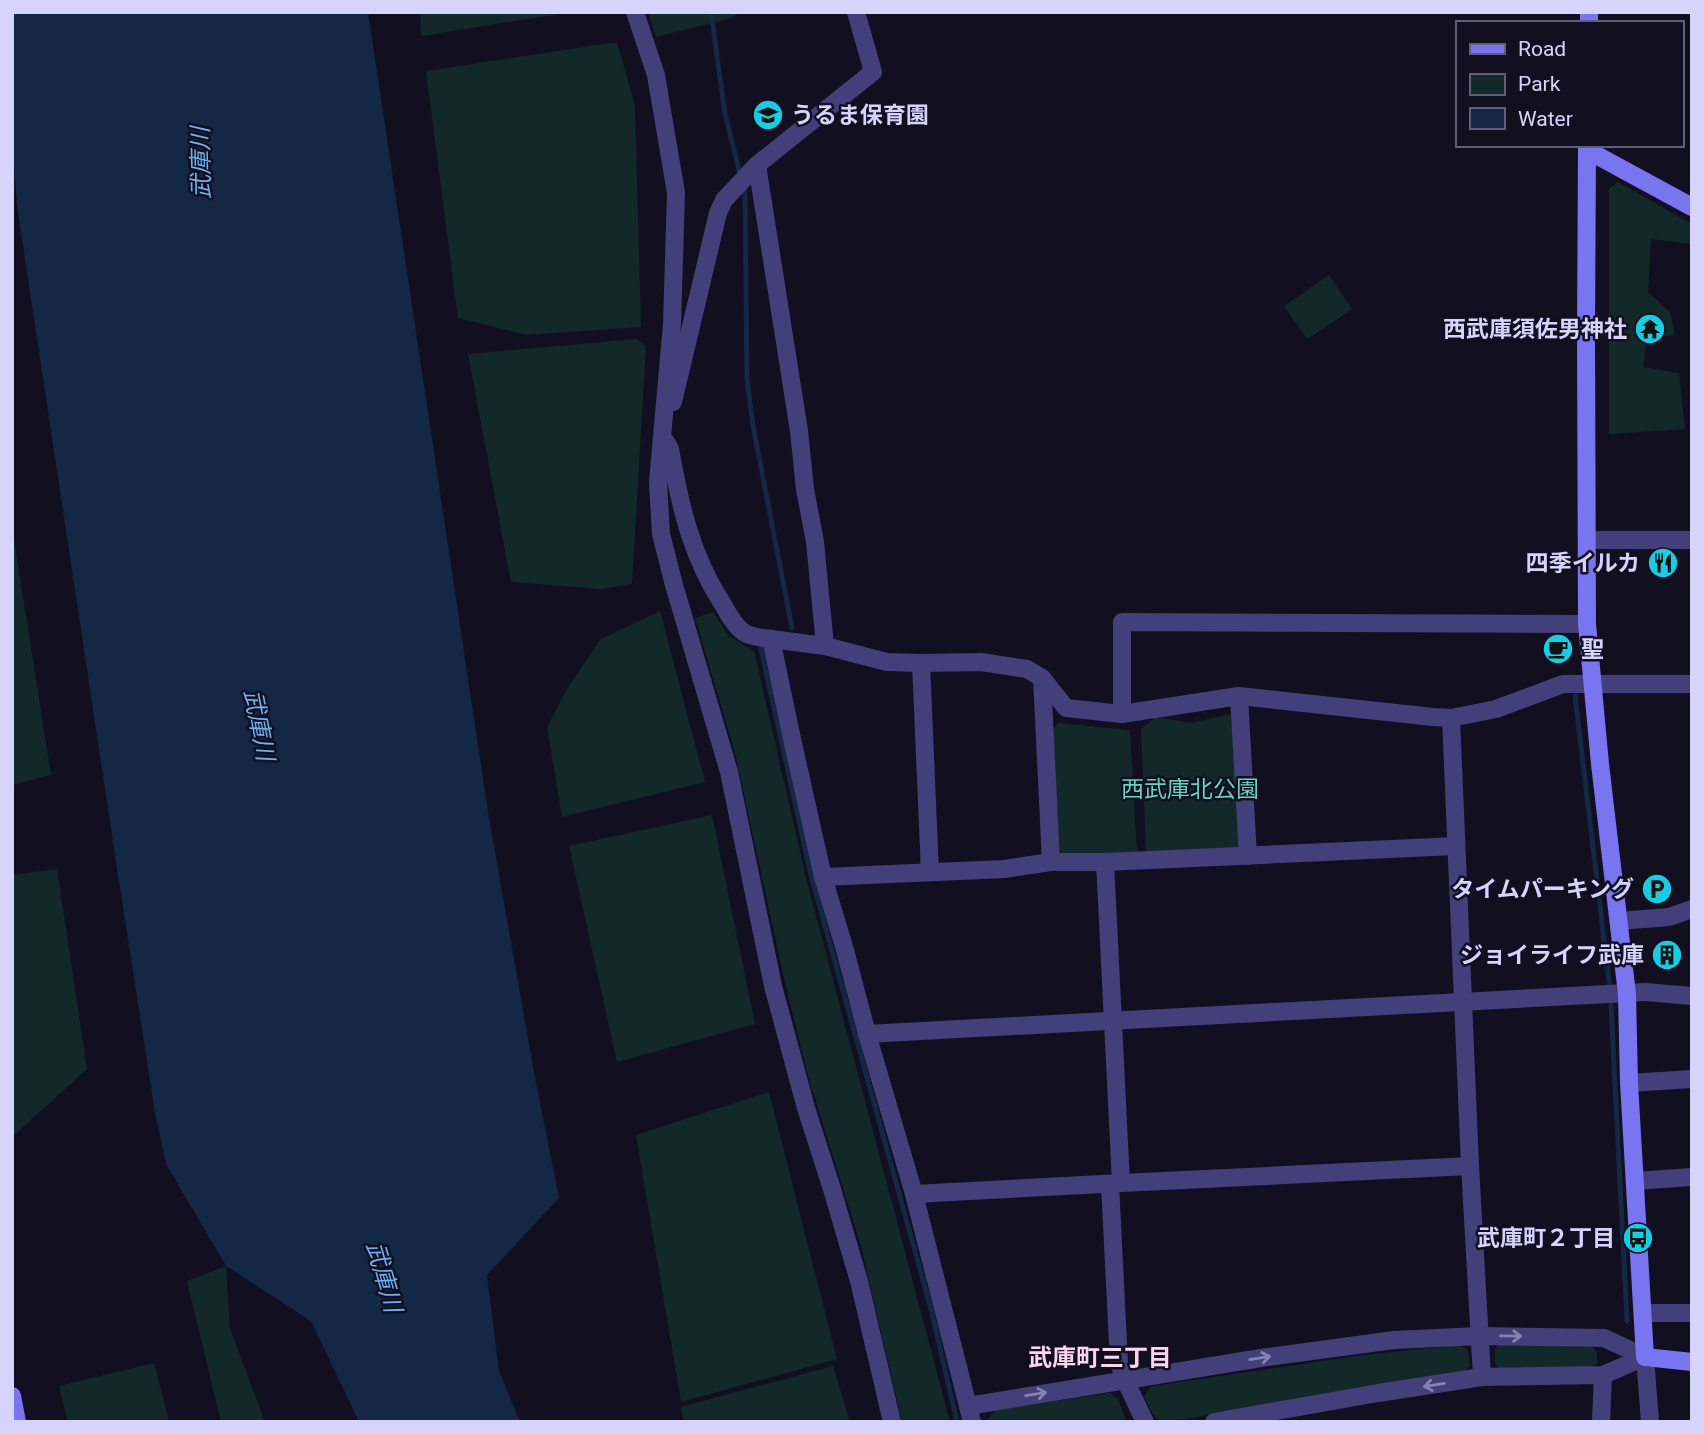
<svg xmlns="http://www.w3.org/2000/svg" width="1704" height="1434" viewBox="0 0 1704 1434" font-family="Roboto,'Noto Sans JP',sans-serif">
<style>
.green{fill:#132929}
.water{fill:#142745}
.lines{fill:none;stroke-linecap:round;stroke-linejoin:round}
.stream{stroke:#142745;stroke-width:5}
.street{stroke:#423f7a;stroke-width:18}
.secondary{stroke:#7974f0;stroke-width:18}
.oneway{stroke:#8682b4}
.labels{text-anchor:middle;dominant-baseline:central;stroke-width:5;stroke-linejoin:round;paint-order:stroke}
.poi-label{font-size:23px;font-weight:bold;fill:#d8d3fa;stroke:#120f20;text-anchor:end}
.park-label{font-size:23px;fill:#67d3b9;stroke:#120f20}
.water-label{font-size:24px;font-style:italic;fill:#6cb1f0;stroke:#120f20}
.neighbourhood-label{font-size:24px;font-weight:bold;fill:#fbd5ed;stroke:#120f20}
</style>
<rect width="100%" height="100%" fill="#120f20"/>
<g class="green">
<path d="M420,12H572L421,36Z"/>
<path d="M648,12H739L732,18L656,37Z"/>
<path d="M617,42L635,106L641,327L526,335L458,318L426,71Z"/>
<path d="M1618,182L1692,224V244L1651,239L1648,292L1670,312L1675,335L1647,339L1643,367L1679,373L1685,429L1609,434V189Z"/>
<path d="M1329,275L1352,309L1307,339L1284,306Z"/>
<path d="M636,339L646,346L632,584L601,589L511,582L468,354Z"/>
<path d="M12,527L51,775L12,785Z"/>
<path d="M660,611L705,782L562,817L547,727L570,684L601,639Z"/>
<path d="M713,612L729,636L754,651L807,882L950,1422H902L861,1246L808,1076L786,987L735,753L695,618Z"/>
<path d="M1231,714L1240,848L1146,852L1141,729L1156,717L1191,723Z"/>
<path d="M1058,723L1130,730L1137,852L1066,855L1058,849L1053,730Z"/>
<path d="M712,815L755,1024L617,1062L569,846Z"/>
<path d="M57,869L87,1069L12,1137V875Z"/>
<path d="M769,1092L837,1359L681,1402L636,1135Z"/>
<path d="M226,1266L230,1329L265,1422H221L187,1281Z"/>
<path d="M1501,1343L1592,1347L1597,1352V1364L1589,1367L1499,1369L1495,1363V1349Z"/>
<path d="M1459,1345L1468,1350L1470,1366L1464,1373L1396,1381L1169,1422C1153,1422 1150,1408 1144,1396L1152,1386L1372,1354Z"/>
<path d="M154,1363L169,1422H68L59,1386Z"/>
<path d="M833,1366L850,1422H684L681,1407Z"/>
<path d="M1110,1393L1119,1400L1125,1419L1123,1422H985L996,1410Z"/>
</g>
<path class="water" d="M12,12H368L488,812L535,1078L559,1198L487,1275L499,1371L520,1422H359L311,1321L226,1266L166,1164L155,1113L118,875L17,206L12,135Z"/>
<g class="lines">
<g class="stream">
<path d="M711,12L725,114L741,178"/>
<path d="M743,187L745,195L747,380L753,426L792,628"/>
<path d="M761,649L811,875L931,1309L957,1422"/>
<path d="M1575,696L1610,990"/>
<path d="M1611,1005L1627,1321"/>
</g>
<g class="street">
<path d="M635,12L656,75L676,193L672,324L658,482L661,534L674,585L729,772L773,986L806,1108L831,1186L859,1281L892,1422"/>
<path d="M757,165L799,431L805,489L815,542L825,646"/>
<path d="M673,402L718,213L724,200L757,165L873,72L856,12"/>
<path d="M666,442L670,449C680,505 691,555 722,603C728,613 735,627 745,633C751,637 764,638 771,639"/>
<path d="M1587,540H1692"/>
<path d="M921,663L930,872"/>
<path d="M1042,678L1051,862"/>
<path d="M1239,696L1248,856"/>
<path d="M1122,714V622L1587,624"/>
<path d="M1451,718L1470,1166L1482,1377"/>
<path d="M823,877L1004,869L1051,862H1105L1456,846"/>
<path d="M1619,921L1669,917L1692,909"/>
<path d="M867,1034L1645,992L1692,996"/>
<path d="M1629,1083L1692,1079"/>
<path d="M1635,1181L1692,1177"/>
<path d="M1121,1183L1470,1166"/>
<path d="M1110,1184L1119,1363L1125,1380L1145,1422"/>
<path d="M914,1194L1121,1183L1105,862"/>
<path d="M1643,1313H1692"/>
<path d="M1645,1357L1650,1422"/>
<path d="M968,1406L1261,1358L1394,1340L1479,1336L1604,1338L1645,1357"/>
<path d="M972,1422L914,1194L867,1034L845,950L823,877L792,739L771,639L825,646L887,662L921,663L981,662L1027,669L1042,678L1066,708L1122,714L1239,696L1433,717L1451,718L1496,709L1563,684H1692"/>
<path d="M1214,1422L1378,1393L1482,1377L1603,1375L1645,1357"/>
<path d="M1601,1422L1603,1375"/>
</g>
<g class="secondary">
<path d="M1589,23V12"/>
<path d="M1587,145L1586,333L1587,624L1600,764L1627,994L1629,1083L1645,1357L1692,1362"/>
<path d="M1587,150L1692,207"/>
<path d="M12,1396L17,1422"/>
</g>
</g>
<defs><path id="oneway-shaft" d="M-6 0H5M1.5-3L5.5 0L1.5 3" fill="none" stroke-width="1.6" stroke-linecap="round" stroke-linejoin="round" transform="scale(1.75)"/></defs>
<g class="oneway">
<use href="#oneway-shaft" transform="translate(1511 1336) rotate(1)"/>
<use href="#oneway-shaft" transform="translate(1260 1358) rotate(-9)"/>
<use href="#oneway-shaft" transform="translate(1434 1385) rotate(171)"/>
<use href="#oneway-shaft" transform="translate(1036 1394) rotate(-9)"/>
</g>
<defs>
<g id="school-disc" transform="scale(1.575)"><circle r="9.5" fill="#18cce2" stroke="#120f20"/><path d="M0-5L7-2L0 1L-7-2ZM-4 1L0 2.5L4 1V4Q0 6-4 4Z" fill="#111"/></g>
<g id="temple-disc" transform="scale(1.575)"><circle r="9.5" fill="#18cce2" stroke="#120f20"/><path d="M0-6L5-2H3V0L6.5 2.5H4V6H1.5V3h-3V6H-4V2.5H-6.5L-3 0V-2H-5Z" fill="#111"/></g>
<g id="restaurant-disc" transform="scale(1.575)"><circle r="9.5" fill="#18cce2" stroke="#120f20"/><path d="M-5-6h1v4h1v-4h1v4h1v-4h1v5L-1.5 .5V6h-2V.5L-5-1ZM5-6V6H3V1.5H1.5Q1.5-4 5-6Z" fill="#111"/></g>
<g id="cafe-disc" transform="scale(1.575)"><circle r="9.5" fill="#18cce2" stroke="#120f20"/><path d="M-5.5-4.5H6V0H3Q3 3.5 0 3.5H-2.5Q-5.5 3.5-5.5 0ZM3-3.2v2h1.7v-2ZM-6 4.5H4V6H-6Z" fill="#111"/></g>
<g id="parking-disc" transform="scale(1.575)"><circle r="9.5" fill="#18cce2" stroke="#120f20"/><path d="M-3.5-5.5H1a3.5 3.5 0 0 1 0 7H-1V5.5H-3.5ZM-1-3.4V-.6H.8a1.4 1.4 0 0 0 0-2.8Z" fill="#111"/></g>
<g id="building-disc" transform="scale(1.575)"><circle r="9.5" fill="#18cce2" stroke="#120f20"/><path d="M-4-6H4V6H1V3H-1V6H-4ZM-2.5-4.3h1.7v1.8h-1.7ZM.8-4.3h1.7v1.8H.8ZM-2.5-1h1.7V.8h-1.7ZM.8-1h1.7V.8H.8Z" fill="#111"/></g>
<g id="bus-disc" transform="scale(1.575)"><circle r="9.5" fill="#18cce2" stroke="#120f20"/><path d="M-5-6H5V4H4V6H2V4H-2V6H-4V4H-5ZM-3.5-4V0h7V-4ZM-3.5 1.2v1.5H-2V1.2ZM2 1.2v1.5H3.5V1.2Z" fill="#111"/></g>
</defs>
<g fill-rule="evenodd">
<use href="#school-disc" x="768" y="115"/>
<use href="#temple-disc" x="1650" y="329"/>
<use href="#restaurant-disc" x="1663" y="563"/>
<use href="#cafe-disc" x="1558" y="649"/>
<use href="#parking-disc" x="1657" y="889"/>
<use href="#building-disc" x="1667" y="955"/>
<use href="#bus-disc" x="1638" y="1238"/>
</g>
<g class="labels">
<g class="poi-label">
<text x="791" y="115" text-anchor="start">うるま保育園</text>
<text x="1627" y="329">西武庫須佐男神社</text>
<text x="1640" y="563">四季イルカ</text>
<text x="1581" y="649" text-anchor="start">聖</text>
<text x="1634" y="889">タイムパーキング</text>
<text x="1644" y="955">ジョイライフ武庫</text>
<text x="1615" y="1238">武庫町２丁目</text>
</g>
<g class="park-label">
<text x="1190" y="789">西武庫北公園</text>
</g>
<g class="water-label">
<text transform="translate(201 163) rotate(-91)">武庫川</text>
<text transform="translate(259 725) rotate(79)">武庫川</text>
<text transform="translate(384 1277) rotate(74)">武庫川</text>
</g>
<g class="neighbourhood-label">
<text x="1100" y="1358">武庫町三丁目</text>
</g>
</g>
<rect width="1704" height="1434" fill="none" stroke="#d8d3fa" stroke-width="28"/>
<rect x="1456" y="21" width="228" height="126" fill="#120f20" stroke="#615d77" stroke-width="2"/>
<rect x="1470" y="44" width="35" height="10" fill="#7974f0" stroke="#615d77" stroke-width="2"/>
<text x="1518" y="56" font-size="21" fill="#d8d3fa">Road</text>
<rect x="1470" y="74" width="35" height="21" fill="#132929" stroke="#615d77" stroke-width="2"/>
<text x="1518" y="91" font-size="21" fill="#d8d3fa">Park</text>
<rect x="1470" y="108" width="35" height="21" fill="#142745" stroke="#615d77" stroke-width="2"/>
<text x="1518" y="126" font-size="21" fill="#d8d3fa">Water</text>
</svg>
